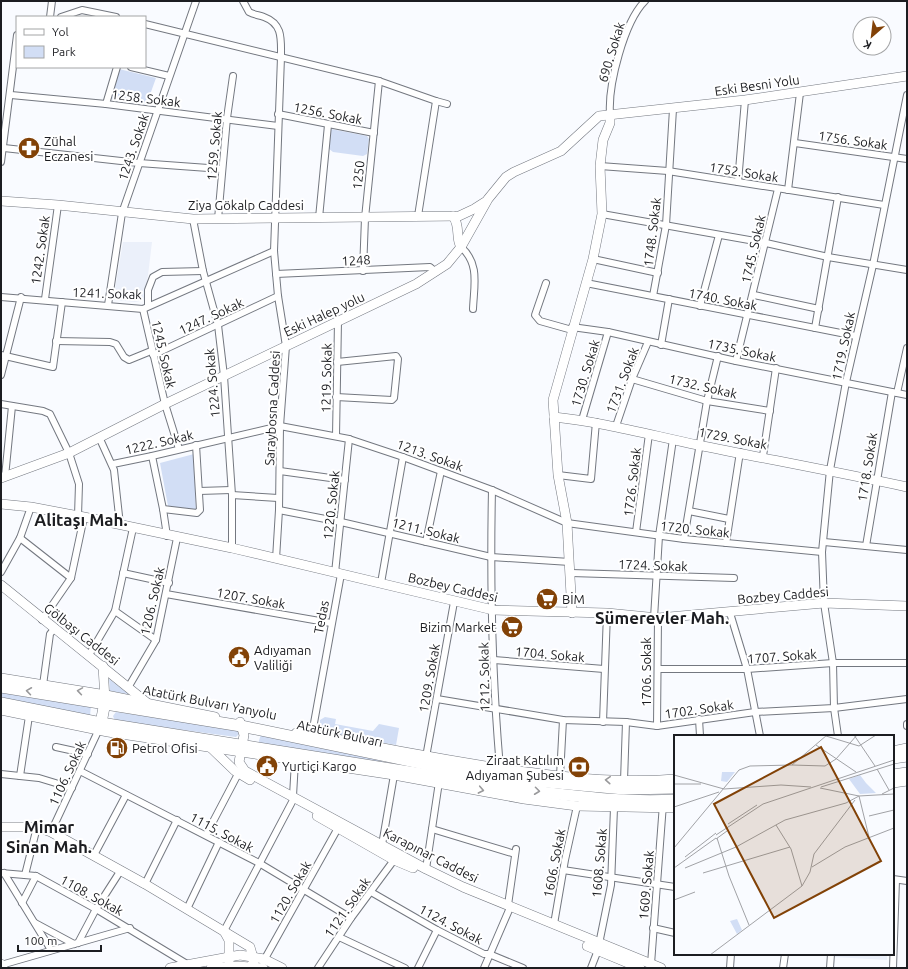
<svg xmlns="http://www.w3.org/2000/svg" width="908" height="969" viewBox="0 0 908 969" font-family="Ubuntu,sans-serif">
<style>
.built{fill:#ebf0fa}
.green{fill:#d2def5}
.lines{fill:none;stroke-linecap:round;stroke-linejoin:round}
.street-casing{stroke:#747880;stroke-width:8}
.secondary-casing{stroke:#747880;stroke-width:10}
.highway-casing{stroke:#747880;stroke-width:12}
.street{stroke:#fff;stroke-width:6}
.secondary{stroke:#fff;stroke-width:9}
.highway{stroke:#fff;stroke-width:11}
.oneway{stroke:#99999b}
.labels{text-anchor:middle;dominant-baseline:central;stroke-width:4;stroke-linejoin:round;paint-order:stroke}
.street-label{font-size:13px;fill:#1c1d21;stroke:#fff}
.poi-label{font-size:13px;fill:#1c1d21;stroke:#fff;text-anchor:start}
.district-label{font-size:17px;font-weight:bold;fill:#1c1d21;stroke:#fff}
.inset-road{fill:none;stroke:#a1a2a6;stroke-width:1}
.view{fill:#824207;fill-opacity:0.15;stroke:#824207;stroke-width:2}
.inset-edge{fill:none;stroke:#1c1d21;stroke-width:2}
</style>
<rect width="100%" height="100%" fill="#f9fbff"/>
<g class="built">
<path d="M123,242H152L145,300L135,302L113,300Z"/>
<path d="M834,954H887V960L834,957Z"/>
</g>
<g class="green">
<path d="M119,69L156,78L147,103L109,99Z"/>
<path d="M331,129L367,136L369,139L367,154L363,156L333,152L328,148Z"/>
<path d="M194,454L196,511L168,506L160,463Z"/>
<path d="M109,679L128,693V694L110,691Z"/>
<path d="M1,689L91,705L90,716L11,700L1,697Z"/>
<path d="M116,712L237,729L239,734L236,737L115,721L113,716Z"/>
<path d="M325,717L336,719L335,724L373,731L379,724L399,728L396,745L329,733L320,725V720Z"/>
<path d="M261,734L382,761V764L330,754L258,744Z"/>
</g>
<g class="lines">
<g class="street-casing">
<g id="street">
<path d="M243,1L249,12C254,15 259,15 264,17C283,24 281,39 281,57L274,251L278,296L286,346L280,426L279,510L276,559"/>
<path d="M50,17L52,1"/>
<path d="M61,17L82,10L116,17"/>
<path d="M145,24L379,81L436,101L418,216"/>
<path d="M131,67L169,76"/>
<path d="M11,95L106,104L278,126"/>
<path d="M436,101L447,104"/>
<path d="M106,104L117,67"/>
<path d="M278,114L374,133"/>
<path d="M610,114C608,85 624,22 645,1"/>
<path d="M795,143L907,159"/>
<path d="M4,148L139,163L222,169"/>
<path d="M1,162L17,35"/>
<path d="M600,166L668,171L884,205"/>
<path d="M738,182L745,100"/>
<path d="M788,190L800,93"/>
<path d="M602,214L766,243L828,257L907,270"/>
<path d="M319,218L328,125"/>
<path d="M193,219L203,271L218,325L224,376L232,495V548"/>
<path d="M218,219L227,118L233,76"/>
<path d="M461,247C480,264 474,285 473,309"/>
<path d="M593,259L658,273"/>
<path d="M363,271L365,218L379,81"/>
<path d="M276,274L430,267L436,272"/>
<path d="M546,283L535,315L540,321L572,330"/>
<path d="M586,283L856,336"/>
<path d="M754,295L819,309"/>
<path d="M653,296L666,225L673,109"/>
<path d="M1,297L143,309L274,251"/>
<path d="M45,299L58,205"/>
<path d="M108,305L122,213L196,1"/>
<path d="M148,306V290L153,277L162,272L203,271"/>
<path d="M700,306L719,235"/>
<path d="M143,309L165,404L179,449"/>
<path d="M572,327L608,332L736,361L907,395"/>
<path d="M815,328L838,197"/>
<path d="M56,341L110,342L116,344L124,357L129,360L151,351"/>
<path d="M661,345L669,299"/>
<path d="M1,355L53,367L62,302"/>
<path d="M153,355L278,296"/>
<path d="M736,361L778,189"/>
<path d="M1,375L21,297"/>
<path d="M632,379L707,401L770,411"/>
<path d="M897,393L907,348"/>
<path d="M336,397L392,400L394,398L398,359L396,356L337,362"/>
<path d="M1,404L43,411L50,414L69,453L79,484L78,516"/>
<path d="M582,420L608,332"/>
<path d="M616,426L632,379L648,342"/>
<path d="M336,436L338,321"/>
<path d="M99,437L114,470L120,525"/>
<path d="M152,456L163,509L167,536"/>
<path d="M763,456L776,368"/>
<path d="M113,464L152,456L280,426L349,439L403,457L492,490L567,523L684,539L822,552"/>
<path d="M280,471L345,480"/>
<path d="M558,475L591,479L596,422"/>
<path d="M5,477L12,406"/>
<path d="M492,490C490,583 492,676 500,768"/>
<path d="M199,491L231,490"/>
<path d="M232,495L278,498"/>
<path d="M163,509L197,513L200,510L196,445"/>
<path d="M279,510L341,522L491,557L570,562"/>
<path d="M689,511L729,519"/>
<path d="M636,532L649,434"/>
<path d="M20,538L71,578"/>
<path d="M684,539L707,401L718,356"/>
<path d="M426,542L441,471"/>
<path d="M824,542L907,550"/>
<path d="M726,543L740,452"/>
<path d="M866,546L892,392"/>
<path d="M1,572L20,538L31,507"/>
<path d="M123,573L169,583"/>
<path d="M335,573L349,439"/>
<path d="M571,573L734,578"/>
<path d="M381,583L403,457"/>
<path d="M166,594L331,623"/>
<path d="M115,611L156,640"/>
<path d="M730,613L747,669L760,736"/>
<path d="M654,618L659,536L673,439"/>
<path d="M42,620L71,578L84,517"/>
<path d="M89,655L115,611L133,528"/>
<path d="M494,660L604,669"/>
<path d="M658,669H747L833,663H907"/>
<path d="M43,685L50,634L54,629"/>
<path d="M129,686L156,640L177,538"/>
<path d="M437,699L563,720L626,722L657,726L755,712L834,708L907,699"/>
<path d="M699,719L700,736"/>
<path d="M603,722L607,613"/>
<path d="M907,724V726"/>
<path d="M657,726L658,618"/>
<path d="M312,734L341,574"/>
<path d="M838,736L834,708L833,663L824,603L822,552L830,470L846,382L873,265L907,95"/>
<path d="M56,747L88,754"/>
<path d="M426,757L454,602"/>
<path d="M80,771L259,863L351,918"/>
<path d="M1,774L39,778L72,788"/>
<path d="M20,776L29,716"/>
<path d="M560,776L563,720"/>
<path d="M624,781L626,722"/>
<path d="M293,796L295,761"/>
<path d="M432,829L515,854"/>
<path d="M51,832L100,727"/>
<path d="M206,835L238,774"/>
<path d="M382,845L394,775"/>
<path d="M94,855L126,795"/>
<path d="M426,869L439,782"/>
<path d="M563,870L675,887"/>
<path d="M1,873L36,876L96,909L187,964"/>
<path d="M4,873L51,950"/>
<path d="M25,875L37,827"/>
<path d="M893,879L907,881"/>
<path d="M145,884L177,820"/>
<path d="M371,892L437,930L484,954H489L523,968"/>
<path d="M22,903L36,876"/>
<path d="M508,905L516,849"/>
<path d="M187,909L219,842"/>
<path d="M35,923L74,944"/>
<path d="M554,924L565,860L577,806"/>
<path d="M653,928L675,933"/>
<path d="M224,931L292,802"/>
<path d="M339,937L405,968"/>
<path d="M78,943L96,909L121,870"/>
<path d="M599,944L611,885L614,808"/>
<path d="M263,962L338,828"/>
<path d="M651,964L663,804"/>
<path d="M1,965L130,928"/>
<path d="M318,968L351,918L394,860"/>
<path d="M418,968L437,930"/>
<path d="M484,968L509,910"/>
<path d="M591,968L598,950"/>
<path d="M730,968L731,954"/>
<path d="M783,968L785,954"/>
<path d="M830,968L831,954"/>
<path d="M893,968L896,880"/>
</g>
</g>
<g class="secondary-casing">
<g id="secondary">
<path d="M1,201L58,205L193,219L459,216L474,209L485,202"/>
<path d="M453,216C461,227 455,238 461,247"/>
<path d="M554,417C603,422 650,435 698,445C767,459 837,472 907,487"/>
<path d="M1,478L69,453L165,404L416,284L447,264L461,247L488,199L506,177L514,172L561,151L599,116L745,100L907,76"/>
<path d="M1,504L31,507L84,517L232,548L493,610L607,613L658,618L824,603L907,606"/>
<path d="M1,585L146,702"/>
<path d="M572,613L567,523L558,475L553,400L593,259L602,214L600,166L603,140L610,123V114"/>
<path d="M103,666L105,700"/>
<path d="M1,678L106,695L215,717"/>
<path d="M1,710L108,732L394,775L524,799L577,806L675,808"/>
<path d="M240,722L244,735L239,762L245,771L426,869L463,887L661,968"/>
<path d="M296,733L312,734C374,747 435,758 497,768C556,776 615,784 675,779"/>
<path d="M209,746L235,771L250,780"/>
<path d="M893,751L907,748"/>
<path d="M893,783L907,781"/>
<path d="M317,816L394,860L413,868"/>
<path d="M1,827H37L51,832L145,884L250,947L254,961L251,966"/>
<path d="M224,931L229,940V962"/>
<path d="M587,946L640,968"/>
<path d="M1,964L3,968"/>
<path d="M170,968L240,955L264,959L282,968"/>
<path d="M211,968L238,966L263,968"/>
</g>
</g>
<g class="highway-casing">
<g id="highway">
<path d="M1,687L241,726L425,764L524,780L624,789L675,788"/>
<path d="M1,703L101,723L523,790C574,796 624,803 675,800"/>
<path d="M101,723L105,702"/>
<path d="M893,758L907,756"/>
<path d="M893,775L907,773"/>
</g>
</g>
<use href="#street" class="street"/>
<use href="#secondary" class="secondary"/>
<use href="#highway" class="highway"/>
</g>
<defs><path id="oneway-chevron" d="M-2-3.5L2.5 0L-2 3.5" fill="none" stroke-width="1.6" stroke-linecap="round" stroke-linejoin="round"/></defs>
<g class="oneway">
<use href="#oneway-chevron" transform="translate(29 691) rotate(-172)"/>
<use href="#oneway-chevron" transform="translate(80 691) rotate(-171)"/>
<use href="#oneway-chevron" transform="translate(608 780) rotate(-176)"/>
<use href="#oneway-chevron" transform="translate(481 790) rotate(11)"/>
<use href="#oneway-chevron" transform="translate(537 791) rotate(7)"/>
</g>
<defs>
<g id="pharmacy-disc" transform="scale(1.15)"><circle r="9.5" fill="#824207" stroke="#fff"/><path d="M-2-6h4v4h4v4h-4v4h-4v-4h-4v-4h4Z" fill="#fff"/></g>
<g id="supermarket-disc" transform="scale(1.15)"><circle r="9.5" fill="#824207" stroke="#fff"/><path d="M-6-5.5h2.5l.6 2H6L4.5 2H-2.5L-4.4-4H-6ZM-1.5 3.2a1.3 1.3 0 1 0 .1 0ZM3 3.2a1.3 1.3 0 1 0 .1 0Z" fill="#fff"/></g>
<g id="civic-disc" transform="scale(1.15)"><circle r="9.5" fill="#824207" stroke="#fff"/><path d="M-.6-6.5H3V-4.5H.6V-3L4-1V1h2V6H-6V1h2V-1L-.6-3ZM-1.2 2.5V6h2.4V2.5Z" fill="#fff"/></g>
<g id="fuel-disc" transform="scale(1.15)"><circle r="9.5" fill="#824207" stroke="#fff"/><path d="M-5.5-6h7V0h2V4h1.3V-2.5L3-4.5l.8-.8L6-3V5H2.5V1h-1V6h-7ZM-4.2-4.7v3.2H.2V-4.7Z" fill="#fff"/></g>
<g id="bank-disc" transform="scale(1.15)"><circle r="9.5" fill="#824207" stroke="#fff"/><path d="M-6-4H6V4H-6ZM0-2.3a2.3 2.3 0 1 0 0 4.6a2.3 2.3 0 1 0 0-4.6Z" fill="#fff"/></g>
</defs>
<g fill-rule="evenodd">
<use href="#pharmacy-disc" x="29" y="148"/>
<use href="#supermarket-disc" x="547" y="599"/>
<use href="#supermarket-disc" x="512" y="627"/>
<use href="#civic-disc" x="239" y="657"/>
<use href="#fuel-disc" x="117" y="748"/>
<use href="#civic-disc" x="267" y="766"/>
<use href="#bank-disc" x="579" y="767"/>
</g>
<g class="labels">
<g class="street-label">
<text transform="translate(611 52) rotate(-73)">690. Sokak</text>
<text transform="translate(757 85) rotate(-8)">Eski Besni Yolu</text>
<text transform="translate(146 98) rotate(7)">1258. Sokak</text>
<text transform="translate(328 113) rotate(11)">1256. Sokak</text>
<text transform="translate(853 140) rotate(8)">1756. Sokak</text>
<text transform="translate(214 146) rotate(-85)">1259. Sokak</text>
<text transform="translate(133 147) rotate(-71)">1243. Sokak</text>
<text transform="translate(744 172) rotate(9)">1752. Sokak</text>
<text transform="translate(358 175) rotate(-84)">1250</text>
<text x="246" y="205">Ziya Gökalp Caddesi</text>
<text transform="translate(652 232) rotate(-83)">1748. Sokak</text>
<text transform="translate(753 249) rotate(-77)">1745. Sokak</text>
<text transform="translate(40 250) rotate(-82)">1242. Sokak</text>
<text transform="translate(356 260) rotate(-3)">1248</text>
<text transform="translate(107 293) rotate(2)">1241. Sokak</text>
<text transform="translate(723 299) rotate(11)">1740. Sokak</text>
<text transform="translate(324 314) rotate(-25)">Eski Halep yolu</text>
<text transform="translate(211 316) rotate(-25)">1247. Sokak</text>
<text transform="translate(843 346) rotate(-78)">1719. Sokak</text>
<text transform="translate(742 350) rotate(12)">1735. Sokak</text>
<text transform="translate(164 354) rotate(77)">1245. Sokak</text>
<text transform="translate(585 373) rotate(-73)">1730. Sokak</text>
<text transform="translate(326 378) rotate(-89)">1219. Sokak</text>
<text transform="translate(622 380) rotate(-69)">1731. Sokak</text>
<text transform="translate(212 383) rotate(-95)">1224. Sokak</text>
<text transform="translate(703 386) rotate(13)">1732. Sokak</text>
<text transform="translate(272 408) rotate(-87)">Saraybosna Caddesi</text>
<text transform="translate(733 438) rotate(11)">1729. Sokak</text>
<text transform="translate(159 442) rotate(-13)">1222. Sokak</text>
<text transform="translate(430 455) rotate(20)">1213. Sokak</text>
<text transform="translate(867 467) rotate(-81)">1718. Sokak</text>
<text transform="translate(632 482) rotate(-83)">1726. Sokak</text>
<text transform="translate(331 505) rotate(-84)">1220. Sokak</text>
<text transform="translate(695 529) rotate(6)">1720. Sokak</text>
<text transform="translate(426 530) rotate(14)">1211. Sokak</text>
<text transform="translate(653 565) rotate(2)">1724. Sokak</text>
<text transform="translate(453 587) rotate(13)">Bozbey Caddesi</text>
<text transform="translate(783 595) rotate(-5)">Bozbey Caddesi</text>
<text transform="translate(251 598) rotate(10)">1207. Sokak</text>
<text transform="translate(152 601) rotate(-77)">1206. Sokak</text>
<text transform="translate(321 617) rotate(-79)">Tedas</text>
<text transform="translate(82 634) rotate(38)">Gölbaşı Caddesi</text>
<text transform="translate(550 654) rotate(5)">1704. Sokak</text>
<text transform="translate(782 656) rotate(-4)">1707. Sokak</text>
<text transform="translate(646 672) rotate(-90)">1706. Sokak</text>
<text transform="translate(484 677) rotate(-91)">1212. Sokak</text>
<text transform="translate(429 678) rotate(-80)">1209. Sokak</text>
<text transform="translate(210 702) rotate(11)">Atatürk Bulvarı Yanyolu</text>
<text transform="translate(699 709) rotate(-8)">1702. Sokak</text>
<text transform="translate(340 733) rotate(12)">Atatürk Bulvarı</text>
<text transform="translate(67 773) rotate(-65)">1106. Sokak</text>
<text transform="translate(222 832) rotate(28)">1115. Sokak</text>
<text transform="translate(431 855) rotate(27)">Karapınar Caddesi</text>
<text transform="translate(554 863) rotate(-79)">1606. Sokak</text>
<text transform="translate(599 863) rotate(-85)">1608. Sokak</text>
<text transform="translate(646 885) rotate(-85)">1609. Sokak</text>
<text transform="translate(290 892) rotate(-60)">1120. Sokak</text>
<text transform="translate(92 895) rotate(29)">1108. Sokak</text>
<text transform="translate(347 907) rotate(-55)">1121. Sokak</text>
<text transform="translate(451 924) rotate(28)">1124. Sokak</text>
</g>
<g class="poi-label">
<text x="44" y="141">Zühal<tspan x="44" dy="15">Eczanesi</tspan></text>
<text x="562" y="599">BİM</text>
<text x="496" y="627" text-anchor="end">Bizim Market</text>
<text x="254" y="650">Adıyaman<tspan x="254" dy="15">Valiliği</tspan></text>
<text x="132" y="748">Petrol Ofisi</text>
<text x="564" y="760" text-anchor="end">Ziraat Katılım<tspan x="564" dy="15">Adıyaman Şubesi</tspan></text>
<text x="282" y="766">Yurtiçi Kargo</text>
</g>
<g class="district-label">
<text x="81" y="519">Alitaşı Mah.</text>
<text x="662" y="617">Sümerevler Mah.</text>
<text x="49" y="826">Mimar<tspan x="49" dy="20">Sinan Mah.</tspan></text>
</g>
</g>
<g transform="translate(674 735)">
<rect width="220" height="220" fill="#f9fbff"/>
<path d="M48,37H61L53,47L47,46ZM186,40L192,48L202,58L186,59L175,44ZM63,184L68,195L63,199L56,186Z" fill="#d2def5"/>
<path class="inset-road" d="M180,0L201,31M152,1L185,11L202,0M142,10L182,37M118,30L151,31L162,24L183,0M203,34L215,55M0,40L50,54L107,50L137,52M0,49H27M147,52L220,29M146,53L185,61L220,59M208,59L220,53M0,72L45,57M195,81L220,75M54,89L83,70M102,90L117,114L128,151M42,100L89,69L220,25M43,103L55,141L75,190M42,104L53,96M0,113L65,35L76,31L118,30L153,0M11,122L42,98M138,132L171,112L220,93M0,133L42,103M11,133L62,112L111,85L172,68L185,61L195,102M29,138L116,112M128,151L136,137L140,119L181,65M0,165L21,157M36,220L128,151"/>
<path class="view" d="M147,12L207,126L100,183L40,69Z"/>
<rect width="220" height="220" class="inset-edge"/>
</g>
<rect width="908" height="969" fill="none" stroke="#1c1d21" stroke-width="4"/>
<rect x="16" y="16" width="130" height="52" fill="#ffffff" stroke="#a4a5a6"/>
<rect x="24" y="29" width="20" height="6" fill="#ffffff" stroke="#a4a5a6"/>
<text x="52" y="36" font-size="12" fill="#1c1d21">Yol</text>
<rect x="24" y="46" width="20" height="12" fill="#d2def5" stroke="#a4a5a6"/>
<text x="52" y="56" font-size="12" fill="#1c1d21">Park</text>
<g transform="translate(872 36) rotate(208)"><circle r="19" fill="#ffffff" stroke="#a4a5a6"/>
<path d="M0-3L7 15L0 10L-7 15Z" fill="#824207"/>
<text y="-6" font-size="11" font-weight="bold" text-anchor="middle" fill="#1c1d21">K</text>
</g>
<path d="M18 945v6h83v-6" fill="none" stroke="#1c1d21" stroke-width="2"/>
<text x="24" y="945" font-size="12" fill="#1c1d21" stroke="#ffffff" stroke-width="3" paint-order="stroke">100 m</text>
</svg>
